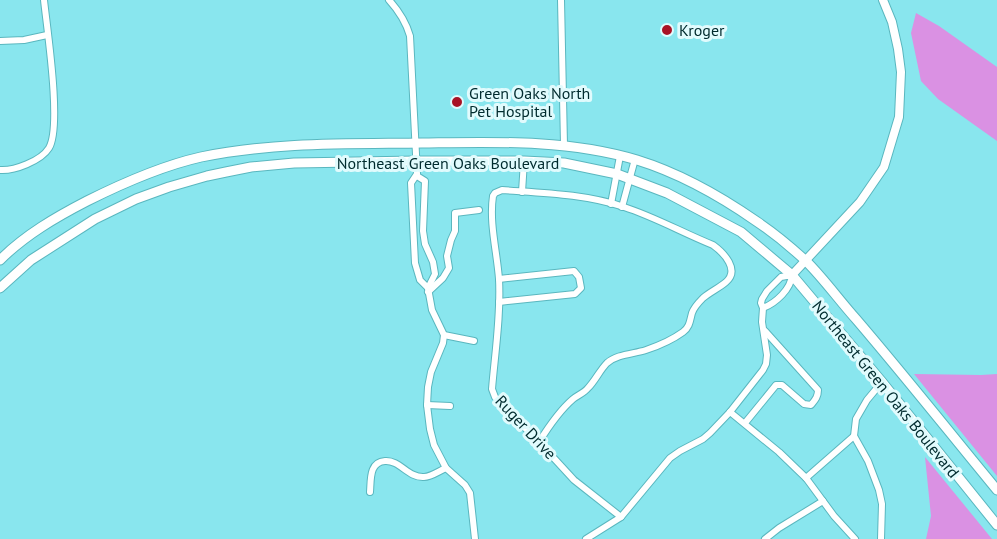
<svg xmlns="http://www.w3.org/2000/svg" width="997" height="539" viewBox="0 0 997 539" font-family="'PT Sans',sans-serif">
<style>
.green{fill:#da91e3}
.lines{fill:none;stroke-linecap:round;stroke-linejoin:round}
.minor-casing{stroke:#5ab7bf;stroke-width:8}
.tertiary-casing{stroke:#5ab7bf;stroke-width:10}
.secondary-casing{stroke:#5ab7bf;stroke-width:11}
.minor{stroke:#fff;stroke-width:6}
.tertiary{stroke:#fff;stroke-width:8}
.secondary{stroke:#fff;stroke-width:9}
.poi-dot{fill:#a81225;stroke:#e1fbfd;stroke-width:2}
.labels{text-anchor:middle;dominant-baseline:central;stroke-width:6;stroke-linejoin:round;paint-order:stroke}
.poi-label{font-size:16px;fill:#002b2e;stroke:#e1fbfd;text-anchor:start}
.street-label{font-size:16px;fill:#002b2e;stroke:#e1fbfd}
</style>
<rect width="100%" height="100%" fill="#89e6ee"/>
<g class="green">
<path d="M916,13L939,26L997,67V141L938,99L921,81L911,33Z"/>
<path d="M914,374L981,375L997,374V476Z"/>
<path d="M925,457L992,539H926L931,516Z"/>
</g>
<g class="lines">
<g class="minor-casing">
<g id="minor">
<path d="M389,0C399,11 406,22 410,36L417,174L411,183L415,263L420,280L428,288L432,310L444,335L443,343L431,372L428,387L427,405L430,429L434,445L446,468L465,485L470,493L475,539"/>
<path d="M561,0L564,145"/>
<path d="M0,41L24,40L47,35"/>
<path d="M0,170C14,171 41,161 49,148C62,126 47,29 44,0"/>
<path d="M417,176L425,181L423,231L425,244L433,262L435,274L428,288"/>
<path d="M522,192L524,161"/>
<path d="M611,204L620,156"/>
<path d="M622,207L635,159"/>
<path d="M499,279L574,271L579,277L581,288L575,294L499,302"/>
<path d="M428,292L443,278L449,268L447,256L451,240L455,231V213L479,210"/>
<path d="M444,335L474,341"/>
<path d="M427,405L450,406"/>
<path d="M730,412L779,452L806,478L834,516L855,539"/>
<path d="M745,423L776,385H782L804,404L811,405C815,400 818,397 818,390L765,331"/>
<path d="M539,442C549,426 559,411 573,399C578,395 584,393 588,388C595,381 600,370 607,363C617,354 634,354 646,350C658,346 672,340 683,332C690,327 690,320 692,313C694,307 699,302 703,298C710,292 719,288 726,282C740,270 724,253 713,245C683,233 655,217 624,207C585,194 543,193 502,190L495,193L493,196C489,223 497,252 499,279C501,315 495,353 492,389L495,397L501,404L539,442L574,480L621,517"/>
<path d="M806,478L854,436"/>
<path d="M370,492C371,480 369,462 385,461C400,460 408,478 424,477C431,477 439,471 446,468"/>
<path d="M586,539L621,517L670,458L680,451L703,439L710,433L730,412L763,370L766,364L767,355L762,322L763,308L761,303L762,299L767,291L781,277L792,275C791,289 776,303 763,308"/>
<path d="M765,539L779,528L823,501"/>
<path d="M881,539L882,504L879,490L868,461L854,436L856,419L867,400L882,382"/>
</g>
</g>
<g class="tertiary-casing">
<path id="tertiary" d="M792,275L860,202L884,167L899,117L901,72L898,49L892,22L883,0"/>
</g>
<g class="secondary-casing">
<g id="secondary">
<path d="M0,260C25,235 56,217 87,201C123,183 161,166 201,157C274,142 348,144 422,143C494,142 567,139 637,160C679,173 720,196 756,221C771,231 793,249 806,261C824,279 839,300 856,319C904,375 950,433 997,490"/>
<path d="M0,288L31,260L95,219L136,199L169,187L207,176L226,172L251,167L294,163L417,161H524L564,163L617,174L667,193L741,232L792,275L882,382L997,525"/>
</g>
</g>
<use href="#minor" class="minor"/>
<use href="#tertiary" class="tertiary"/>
<use href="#secondary" class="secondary"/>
</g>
<g class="poi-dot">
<circle cx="667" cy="30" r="6"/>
<circle cx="457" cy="102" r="6"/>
</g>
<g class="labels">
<g class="poi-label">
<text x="679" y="30">Kroger</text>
<text x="469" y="93">Green Oaks North<tspan x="469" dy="18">Pet Hospital</tspan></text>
</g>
<g class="street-label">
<text x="448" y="163">Northeast Green Oaks Boulevard</text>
<text transform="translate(886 389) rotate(51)">Northeast Green Oaks Boulevard</text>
<text transform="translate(526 427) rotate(47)">Ruger Drive</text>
</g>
</g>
</svg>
